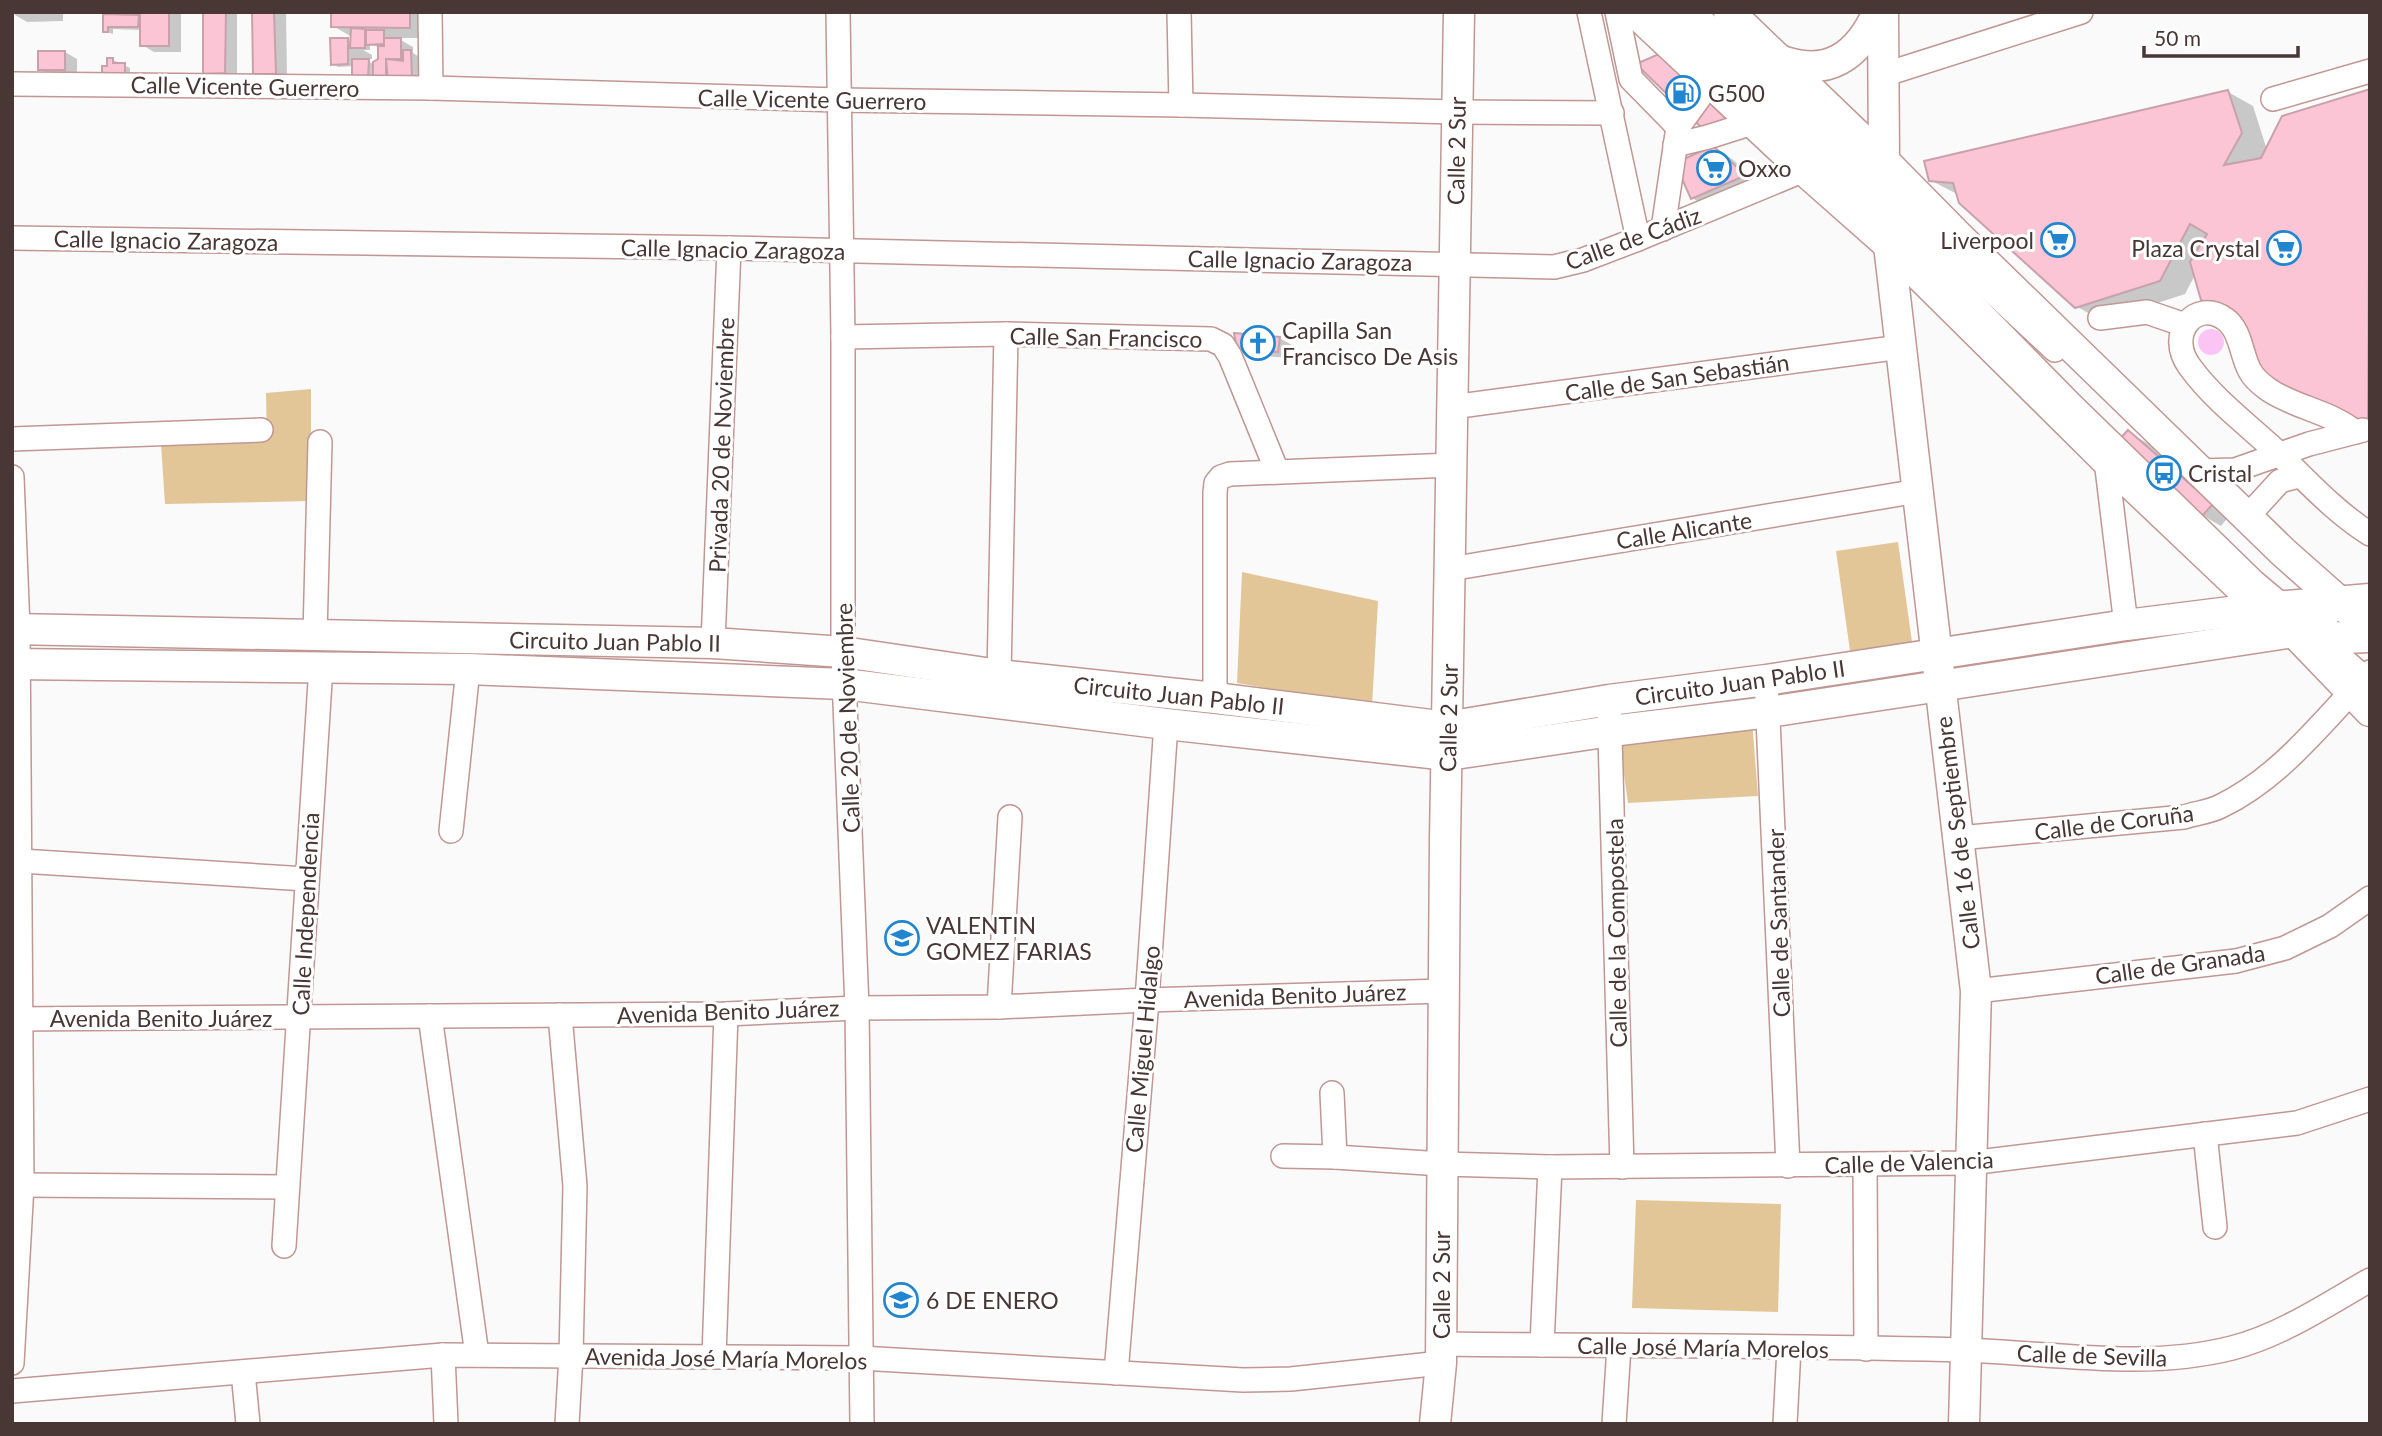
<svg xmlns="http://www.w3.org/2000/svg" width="2382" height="1436" viewBox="0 0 2382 1436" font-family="Lato,sans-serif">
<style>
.green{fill:#e2c698}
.water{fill:#fac5f5}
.shadow{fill:#0003;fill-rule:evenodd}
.building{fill:#fbc5d6;stroke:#c8a1ad;stroke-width:2}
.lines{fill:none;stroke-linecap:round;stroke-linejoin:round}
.minor-casing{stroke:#c09793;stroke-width:26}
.major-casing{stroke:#c09793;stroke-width:33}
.minor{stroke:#fff;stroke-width:23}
.major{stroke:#fff;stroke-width:30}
.labels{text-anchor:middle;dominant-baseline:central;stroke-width:6;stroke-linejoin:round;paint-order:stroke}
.street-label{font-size:23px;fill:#483735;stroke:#fff}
.poi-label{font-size:23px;fill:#483735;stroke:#fff;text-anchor:start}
</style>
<rect width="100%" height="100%" fill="#fafafa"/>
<g class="green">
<path d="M311,389V501L165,504L161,444L267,439L266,393Z"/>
<path d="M1898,542L1912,642L1850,651L1836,551Z"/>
<path d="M1242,572L1378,601L1372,706L1237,683Z"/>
<path d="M1752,720L1758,796L1628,803L1619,739Z"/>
<path d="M1636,1200L1781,1204L1778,1312L1632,1308Z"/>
</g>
<circle class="water" cx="2211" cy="342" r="13"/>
<g class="shadow">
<path d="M15,12H63V21L27,22L15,15Z"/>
<path d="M142,12H181V52H154L142,45V30L113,29V34L104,31L105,16L138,17L142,19Z"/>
<path d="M205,12H237V79L217,80L205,73Z"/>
<path d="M254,12H286L287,80H267L255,73Z"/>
<path d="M333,12H429L428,38H397L413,47V53L423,59L424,86L387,88L354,66L338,67L333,64L347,40L352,42V37L333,26ZM370,45L380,47V60L375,65L364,59H372V55L363,50H370Z"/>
<path d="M65,52L77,59V76H52L40,69Z"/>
<path d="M113,60L130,68V80L108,68Z"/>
<path d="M2370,91V426L2345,416L2195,275L2185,294L2102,321L2076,306L1959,195L1930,180L2228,92L2253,106L2267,150Z"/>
<path d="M1713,148L1732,159L1757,182L1711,209L1692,198Z"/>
<path d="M1279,338L1292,345L1290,358L1251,355L1239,348Z"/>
<path d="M2128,432L2147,443L2230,515L2221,526L2202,515Z"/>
</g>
<g class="building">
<rect x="140" y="12" width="29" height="34"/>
<path d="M203,12H226L225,73L203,74Z"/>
<path d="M252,12H274L276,74H253Z"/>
<path d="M331,12H410V28L331,27Z"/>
<path d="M103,14L139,15L138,27H108V32H103Z"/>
<path d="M351,28L365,29V48H350Z"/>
<path d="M366,30H384V44L366,45Z"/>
<path d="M330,38H348V64L331,65Z"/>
<path d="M384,38H401V59H386V82H373V62L378,59V46H384Z"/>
<path d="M403,50H411L412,80L388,81L386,59L403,61Z"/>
<rect x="38" y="51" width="27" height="19"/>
<path d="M1659,54L1730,122L1707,133L1636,64Z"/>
<path d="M107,58H113V63H125V78H102V66H107Z"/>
<path d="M352,59H369L368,78H352Z"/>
<path d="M2370,89L2368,423L2318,402L2251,371L2235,315L2201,300L2190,262L2207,234L2190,224L2160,281L2075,308L1959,203L1953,183L1929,181L1924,161L2228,90L2242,133L2224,165L2261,158L2282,116Z"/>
<path d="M1713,146L1739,169L1742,177L1691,199L1675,163Z"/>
<path d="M1234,333L1280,337L1278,352L1237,349Z"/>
<path d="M2128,430L2213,504L2201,517L2116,443Z"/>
</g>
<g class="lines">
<g class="minor-casing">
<g id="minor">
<path d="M430,12L431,88"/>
<path d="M838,12L843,337V652L857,1008L862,1424"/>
<path d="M1179,12L1181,105"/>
<path d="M1589,12L1638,239"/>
<path d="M1617,12L1631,79L1678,127"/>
<path d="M1664,12L1799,140L1888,218L2071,404L2254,582L2291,613"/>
<path d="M1693,12L2055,350"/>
<path d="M1883,75L2081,12"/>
<path d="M12,84L431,88L839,100L1181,105L1456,112L1612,113"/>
<path d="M2273,99L2370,71"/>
<path d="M1675,145L1708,137L1752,123"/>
<path d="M1663,229L1678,127L1710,83"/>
<path d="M12,238L729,248L1554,267L1583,260L1638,239L1804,170"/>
<path d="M2100,318L2147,312L2185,325"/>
<path d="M843,337L1006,334L1211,339L1223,345L1230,356L1277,471"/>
<path d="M1452,407L1901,347"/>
<path d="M2355,432C2329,411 2296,408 2269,390C2262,385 2254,379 2250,371C2241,355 2241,330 2225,319C2196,298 2165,334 2190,367C2214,400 2248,425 2278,453C2308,482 2335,512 2370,534"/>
<path d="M12,439L261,430"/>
<path d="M2106,460L2126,625"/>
<path d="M2199,471L2235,470L2309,444L2363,430"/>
<path d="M12,477L18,629L22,1185L12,1363"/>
<path d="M2247,517L2280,481L2299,476"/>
<path d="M1450,569L1918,491"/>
<path d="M315,635L320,442"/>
<path d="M2317,636L2370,683"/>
<path d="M713,643L729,248"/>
<path d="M999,675L1006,334"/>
<path d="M1767,697L1788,1166"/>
<path d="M1215,698V493L1216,483L1221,477L1230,474L1452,465"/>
<path d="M1609,700L1622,1167"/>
<path d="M451,831L468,669"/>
<path d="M1959,838L2184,817C2196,813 2210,812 2221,806C2281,777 2324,720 2370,672"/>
<path d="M21,861L306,879"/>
<path d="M1976,991L2236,961L2285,948L2330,926L2370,898"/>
<path d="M999,1007L1010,817"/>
<path d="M560,1015L575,1186L571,1355L567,1424"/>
<path d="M430,1016L477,1355"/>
<path d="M12,1019L726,1014L857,1008L999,1007L1147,1000L1443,991"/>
<path d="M2205,1134L2215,1227"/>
<path d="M1283,1156L1335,1157L1332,1093"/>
<path d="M1335,1157L1442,1164L1550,1167L1970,1163L2297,1123L2370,1099"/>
<path d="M1865,1165L1866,1349"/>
<path d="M22,1185L287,1187"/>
<path d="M284,1246L321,666"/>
<path d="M1441,1344C1615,1346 1790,1345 1964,1350C2053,1353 2145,1370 2232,1348C2282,1335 2326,1305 2370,1280"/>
<path d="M1542,1345L1550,1167"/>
<path d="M443,1355L446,1424"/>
<path d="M714,1357L726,1014"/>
<path d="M243,1372L248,1424"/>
<path d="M1116,1373L1147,1000L1166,724"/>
<path d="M12,1391L443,1355L860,1358L1243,1380L1291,1379L1441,1363"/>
<path d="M1614,1424L1619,1346"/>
<path d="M1785,1424L1789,1348"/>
</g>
</g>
<g class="major-casing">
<g id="major">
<path d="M1635,12L1804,170L1889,245L2106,460L2262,608L2294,632L2370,711"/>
<path d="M1729,12L1884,161L1960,238L2283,552L2370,629"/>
<path d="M1883,12L1884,161L1889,245L1976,991L1964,1424"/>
<path d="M1779,60C1827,78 1858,57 1878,12"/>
<path d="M12,629L713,643L843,652L999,675L1215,698L1447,727L1609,700L1766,680L2126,625L2262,608L2370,599"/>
<path d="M2294,632L2342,638L2370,637"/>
<path d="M12,664L468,669L844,684L1166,724L1448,755L1611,731L1769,712L2294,632C2313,625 2324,614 2338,600"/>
<path d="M1435,1424L1441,1363L1445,840L1459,12"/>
</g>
</g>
<use href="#minor" class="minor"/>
<use href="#major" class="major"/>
</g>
<defs>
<g id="fuel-ring" transform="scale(1.75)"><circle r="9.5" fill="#fff" stroke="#2185d0" stroke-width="1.5"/><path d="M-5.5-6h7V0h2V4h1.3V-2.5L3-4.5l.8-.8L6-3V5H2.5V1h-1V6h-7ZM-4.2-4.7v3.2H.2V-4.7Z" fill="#2185d0"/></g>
<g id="supermarket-ring" transform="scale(1.75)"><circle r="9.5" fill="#fff" stroke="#2185d0" stroke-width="1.5"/><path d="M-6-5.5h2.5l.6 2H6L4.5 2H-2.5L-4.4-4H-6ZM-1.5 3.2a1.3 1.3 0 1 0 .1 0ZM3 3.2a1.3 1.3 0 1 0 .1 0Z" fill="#2185d0"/></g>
<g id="church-ring" transform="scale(1.75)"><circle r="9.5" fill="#fff" stroke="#2185d0" stroke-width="1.5"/><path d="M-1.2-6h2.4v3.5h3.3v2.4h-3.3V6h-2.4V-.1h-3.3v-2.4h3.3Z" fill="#2185d0"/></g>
<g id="bus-ring" transform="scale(1.75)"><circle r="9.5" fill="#fff" stroke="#2185d0" stroke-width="1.5"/><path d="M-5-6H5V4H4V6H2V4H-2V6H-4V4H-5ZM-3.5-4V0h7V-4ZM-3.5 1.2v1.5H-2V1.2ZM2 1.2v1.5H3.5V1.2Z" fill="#2185d0"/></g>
<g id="school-ring" transform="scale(1.75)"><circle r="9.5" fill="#fff" stroke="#2185d0" stroke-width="1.5"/><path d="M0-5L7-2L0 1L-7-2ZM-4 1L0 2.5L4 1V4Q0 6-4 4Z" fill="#2185d0"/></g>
</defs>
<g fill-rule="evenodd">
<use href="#fuel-ring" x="1683" y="93"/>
<use href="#supermarket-ring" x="1714" y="168"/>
<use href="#supermarket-ring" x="2058" y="240"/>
<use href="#supermarket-ring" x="2284" y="248"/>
<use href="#church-ring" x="1258" y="343"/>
<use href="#bus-ring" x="2164" y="473"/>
<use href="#school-ring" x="902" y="938"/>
<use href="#school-ring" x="901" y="1300"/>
</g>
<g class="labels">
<g class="street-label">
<text transform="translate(245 86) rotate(1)">Calle Vicente Guerrero</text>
<text transform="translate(812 99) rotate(1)">Calle Vicente Guerrero</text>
<text transform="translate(1456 151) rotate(-89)">Calle 2 Sur</text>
<text transform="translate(1633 238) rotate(-20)">Calle de Cádiz</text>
<text transform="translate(166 240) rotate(1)">Calle Ignacio Zaragoza</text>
<text transform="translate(733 249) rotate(1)">Calle Ignacio Zaragoza</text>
<text transform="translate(1300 260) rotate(1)">Calle Ignacio Zaragoza</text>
<text transform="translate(1106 337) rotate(1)">Calle San Francisco</text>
<text transform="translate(1677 377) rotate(-8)">Calle de San Sebastián</text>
<text transform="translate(721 445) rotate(-88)">Privada 20 de Noviembre</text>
<text transform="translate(1684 530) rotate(-9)">Calle Alicante</text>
<text transform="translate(615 641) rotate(1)">Circuito Juan Pablo II</text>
<text transform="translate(1740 682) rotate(-8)">Circuito Juan Pablo II</text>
<text transform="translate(1179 695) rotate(6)">Circuito Juan Pablo II</text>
<text transform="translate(847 718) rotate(-92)">Calle 20 de Noviembre</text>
<text transform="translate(1448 718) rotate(-89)">Calle 2 Sur</text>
<text transform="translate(2114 822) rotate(-7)">Calle de Coruña</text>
<text transform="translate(1957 833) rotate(-97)">Calle 16 de Septiembre</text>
<text transform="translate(305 914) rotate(-87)">Calle Independencia</text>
<text transform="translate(1778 923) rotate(-92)">Calle de Santander</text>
<text transform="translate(1616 933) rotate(-91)">Calle de la Compostela</text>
<text transform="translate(2180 964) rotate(-8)">Calle de Granada</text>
<text transform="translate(1295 995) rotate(-2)">Avenida Benito Juárez</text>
<text transform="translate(728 1011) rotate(-2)">Avenida Benito Juárez</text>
<text x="161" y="1018">Avenida Benito Juárez</text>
<text transform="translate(1142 1049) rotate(-85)">Calle Miguel Hidalgo</text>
<text transform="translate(1909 1162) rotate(-2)">Calle de Valencia</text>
<text transform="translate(1441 1285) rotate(-90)">Calle 2 Sur</text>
<text transform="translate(1703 1347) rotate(1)">Calle José María Morelos</text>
<text transform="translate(2092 1355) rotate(2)">Calle de Sevilla</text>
<text transform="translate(726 1358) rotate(1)">Avenida José María Morelos</text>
</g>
<g class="poi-label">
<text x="1708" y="93">G500</text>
<text x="1738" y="168">Oxxo</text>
<text x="2034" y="240" text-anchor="end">Liverpool</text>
<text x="2260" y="248" text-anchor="end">Plaza Crystal</text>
<text x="1282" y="330">Capilla San<tspan x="1282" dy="26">Francisco De Asis</tspan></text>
<text x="2188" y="473">Cristal</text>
<text x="926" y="925">VALENTIN<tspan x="926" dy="26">GOMEZ FARIAS</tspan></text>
<text x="926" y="1300">6 DE ENERO</text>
</g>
</g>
<rect width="2382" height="1436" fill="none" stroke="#483735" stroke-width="28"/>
<path d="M2144 46v10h154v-10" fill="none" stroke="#483735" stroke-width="3.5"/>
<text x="2154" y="46" font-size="21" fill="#483735" stroke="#ffffff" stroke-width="5" paint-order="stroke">50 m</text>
</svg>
